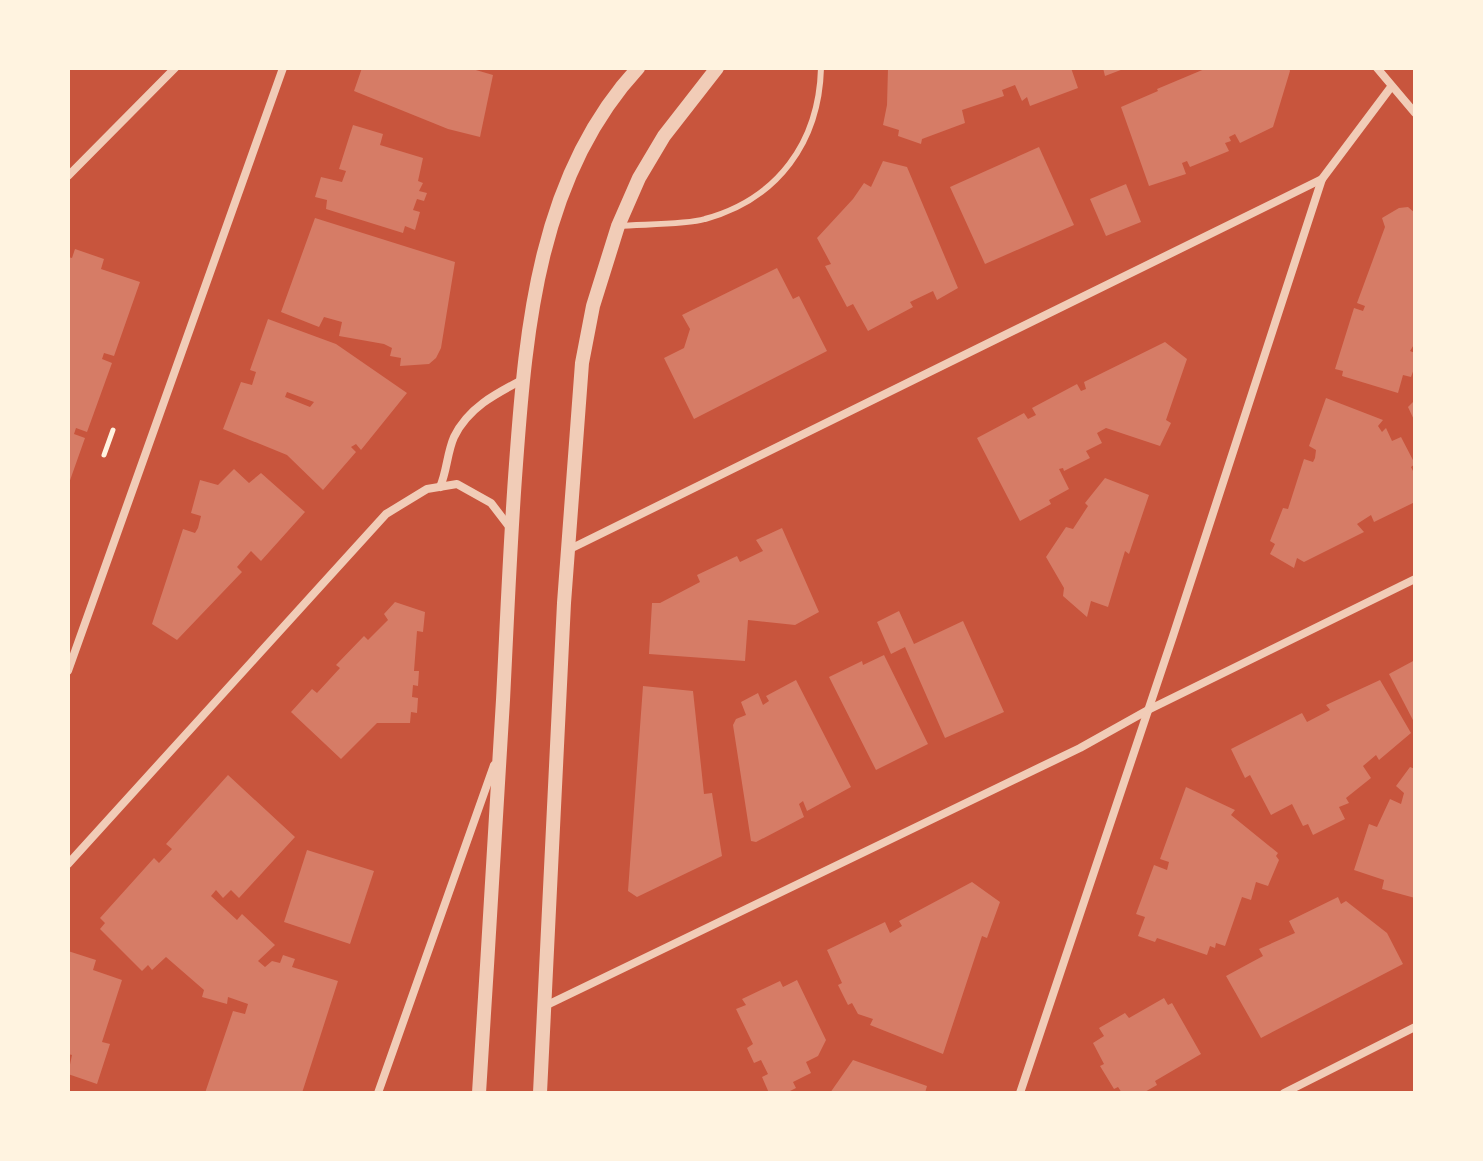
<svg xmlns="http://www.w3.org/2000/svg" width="1483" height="1161" viewBox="0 0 1483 1161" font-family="Rubik,sans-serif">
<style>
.building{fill:#d67c66;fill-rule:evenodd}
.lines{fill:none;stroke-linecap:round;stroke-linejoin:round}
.path{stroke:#fff3e0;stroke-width:5}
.service{stroke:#f1ccb7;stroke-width:6}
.minor{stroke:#f1ccb7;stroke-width:8}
.tertiary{stroke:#f1ccb7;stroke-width:14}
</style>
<rect width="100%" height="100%" fill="#c8553d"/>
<g class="building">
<path d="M362,68H469L493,75L480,137L448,129L354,91Z"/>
<path d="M888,68H1071L1078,88L1030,106L1027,97L1022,101L1015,85L1002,90L1004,96L962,110L965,123L922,139L921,144L898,136L899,130L883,125L887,105Z"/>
<path d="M1103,68H1126L1105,76Z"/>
<path d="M1207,68H1289L1290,71L1273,127L1240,143L1235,134L1229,137L1231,141L1225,143L1229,151L1190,167L1187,161L1182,163L1186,174L1149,186L1121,107L1158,91L1157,89Z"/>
<path d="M353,125L383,134L380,145L423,158L418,181L423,183L419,191L427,193L424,201L417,199L413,210L420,212L415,230L405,226L403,233L326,209L327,200L315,197L321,177L342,182L346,171L339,169Z"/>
<path d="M1039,147L1074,225L985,264L950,187Z"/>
<path d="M883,161L907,167L958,288L937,300L933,291L910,302L913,307L868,331L853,304L847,307L825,266L831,264L817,238L853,199L864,183L871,187Z"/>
<path d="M1126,184L1141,222L1106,236L1090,199Z"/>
<path d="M1408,207L1415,213V343L1410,351L1415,353V366L1411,377L1403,375L1398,393L1342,376L1343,371L1335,369L1354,308L1363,311L1365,306L1357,303L1385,227L1382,218L1399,208Z"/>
<path d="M315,218L455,262L441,348L436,358L429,364L400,366L401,358L390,356L392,348L384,344L339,336L342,322L324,317L319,327L281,312Z"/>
<path d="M75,249L104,259L101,269L140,282L114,356L104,353L102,359L112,363L87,432L76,428L74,434L85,438L68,486V257L72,258Z"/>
<path d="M777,268L793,299L799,296L827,351L694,419L664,358L684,348L690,329L682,315Z"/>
<path d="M268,319L336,344L407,393L361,450L356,444L351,447L356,452L323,490L287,455L223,429L241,382L252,385L256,372L250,370ZM287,392L314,402L310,407L285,397Z"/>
<path d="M1165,342L1187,359L1166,420L1171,423L1160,446L1106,428L1097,433L1102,443L1086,451L1090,458L1064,471L1063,468L1059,469L1069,489L1049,500L1051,504L1020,521L977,438L1024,413L1028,419L1036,415L1032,408L1077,384L1081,391L1086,389L1084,382Z"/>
<path d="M1326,398L1383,420L1378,426L1382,432L1386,428L1392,441L1401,437L1415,464L1411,467L1415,475V502L1374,522L1371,515L1357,524L1364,532L1304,562L1297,558L1294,568L1270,554L1275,544L1270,541L1283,508L1288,509L1304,459L1313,462L1315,458L1316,450L1309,446Z"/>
<path d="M1415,400V422L1408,407Z"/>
<path d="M234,469L249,483L261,473L305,512L261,561L251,551L237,567L242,572L177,640L152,624L183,529L195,533L198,528L201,516L191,513L200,480L218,485Z"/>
<path d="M1105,478L1149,495L1129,554L1125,551L1108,607L1091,601L1087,617L1063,596L1064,588L1046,557L1066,527L1073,529L1088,506L1085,503Z"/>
<path d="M782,528L819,612L795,625L748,620L745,661L649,654L652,603H660L700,582L697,575L737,556L740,562L763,551L756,540Z"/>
<path d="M395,602L425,612L423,632L417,631L414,671H419L418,686L413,685L412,697L418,698L417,713L411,712L410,723H377L341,759L291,712L312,689L317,693L340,668L336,665L364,636L368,640L388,620L384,614Z"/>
<path d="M899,611L914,644L963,621L1004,712L945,738L905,647L891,654L877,622Z"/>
<path d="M884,655L928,744L876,770L829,677L862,661L863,665Z"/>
<path d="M1415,660V724L1389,674Z"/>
<path d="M796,680L851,787L807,811L803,801L799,804L804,817L756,842L751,841L733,725L736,719L746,715L741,702L758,693L763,705L769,701L766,696Z"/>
<path d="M1380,680L1411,733L1379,760L1376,755L1363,766L1371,778L1346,798L1349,803L1339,807L1345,819L1313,835L1308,824L1303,826L1292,804L1271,815L1250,775L1245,778L1231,749L1302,713L1307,722L1330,710L1326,705Z"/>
<path d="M643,686L693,691L704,794L712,793L722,856L637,897L628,891Z"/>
<path d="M1410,767L1415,769V898L1382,889L1384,880L1354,870L1369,824L1377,827L1390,799L1401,804L1404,793L1396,786Z"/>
<path d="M228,775L295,837L239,898L231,890L223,898L216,890L211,896L237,920L242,914L275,945L258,961L265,967L272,961L280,963L283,955L295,959L292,967L338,981L302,1093H205L233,1011L245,1014L248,1004L228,997L227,1004L202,997L204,990L166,957L152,970L148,965L142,971L100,929L105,923L100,918L154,858L159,863L172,849L166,844Z"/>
<path d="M1186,787L1235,810L1231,815L1278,853L1276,856L1279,860L1268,886L1256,882L1251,900L1242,897L1225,946L1216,943L1215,948L1210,946L1207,955L1157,938L1155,942L1138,936L1145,917L1136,914L1154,865L1167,870L1169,862L1160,859Z"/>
<path d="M307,850L374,871L350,944L284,922Z"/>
<path d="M972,882L1000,902L987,938L982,936L943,1054L870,1025L873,1019L858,1014L852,1003L848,1005L838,985L842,983L827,950L885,922L890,933L902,926L899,921Z"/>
<path d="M1338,897L1341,904L1346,901L1387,933L1403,964L1261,1038L1226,976L1263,956L1259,949L1295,933L1289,921Z"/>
<path d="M68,951L96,960L93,970L122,980L102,1042L110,1044L97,1084L68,1074L72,1055L68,1054Z"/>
<path d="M797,980L826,1040L818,1056L806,1062L811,1073L793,1082L796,1088L786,1093H777L776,1091L769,1093L762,1077L768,1074L761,1060L754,1063L747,1048L753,1044L736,1009L746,1005L742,999L780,981L783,987Z"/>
<path d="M1164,998L1168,1005L1172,1003L1201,1054L1155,1081L1157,1085L1143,1093H1122L1118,1087L1114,1089L1100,1066L1104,1064L1093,1043L1104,1036L1099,1028L1125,1013L1129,1018Z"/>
<path d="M853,1060L927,1086L925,1093H830Z"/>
</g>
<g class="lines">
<path class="path" d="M104,455L113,430"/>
<path class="service" d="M618,226C642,224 685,225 705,219C778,199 819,142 821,68"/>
<g class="minor">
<path d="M1377,68L1415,113"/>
<path d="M68,176L175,68"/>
<path d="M440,487C447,471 447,453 454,437C468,408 495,394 522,380"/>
<path d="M568,550L1322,179"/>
<path d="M68,671L283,68"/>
<path d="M68,864L386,514L427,489L457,484L491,503L511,529"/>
<path d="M545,1006L1080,748L1148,710L1415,579"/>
<path d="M378,1093L494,765"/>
<path d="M1020,1093L1173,636L1322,179L1391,87"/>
<path d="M1284,1093L1415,1027"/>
</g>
<g class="tertiary">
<path d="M479,1093C487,962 496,831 503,700C507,622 510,543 516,464C526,326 539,175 638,68"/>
<path d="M540,1093L564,603L582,363L593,306L618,226L639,178L664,136L717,68"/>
</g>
</g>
<rect width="1483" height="1161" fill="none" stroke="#fff3e0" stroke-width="140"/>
</svg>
